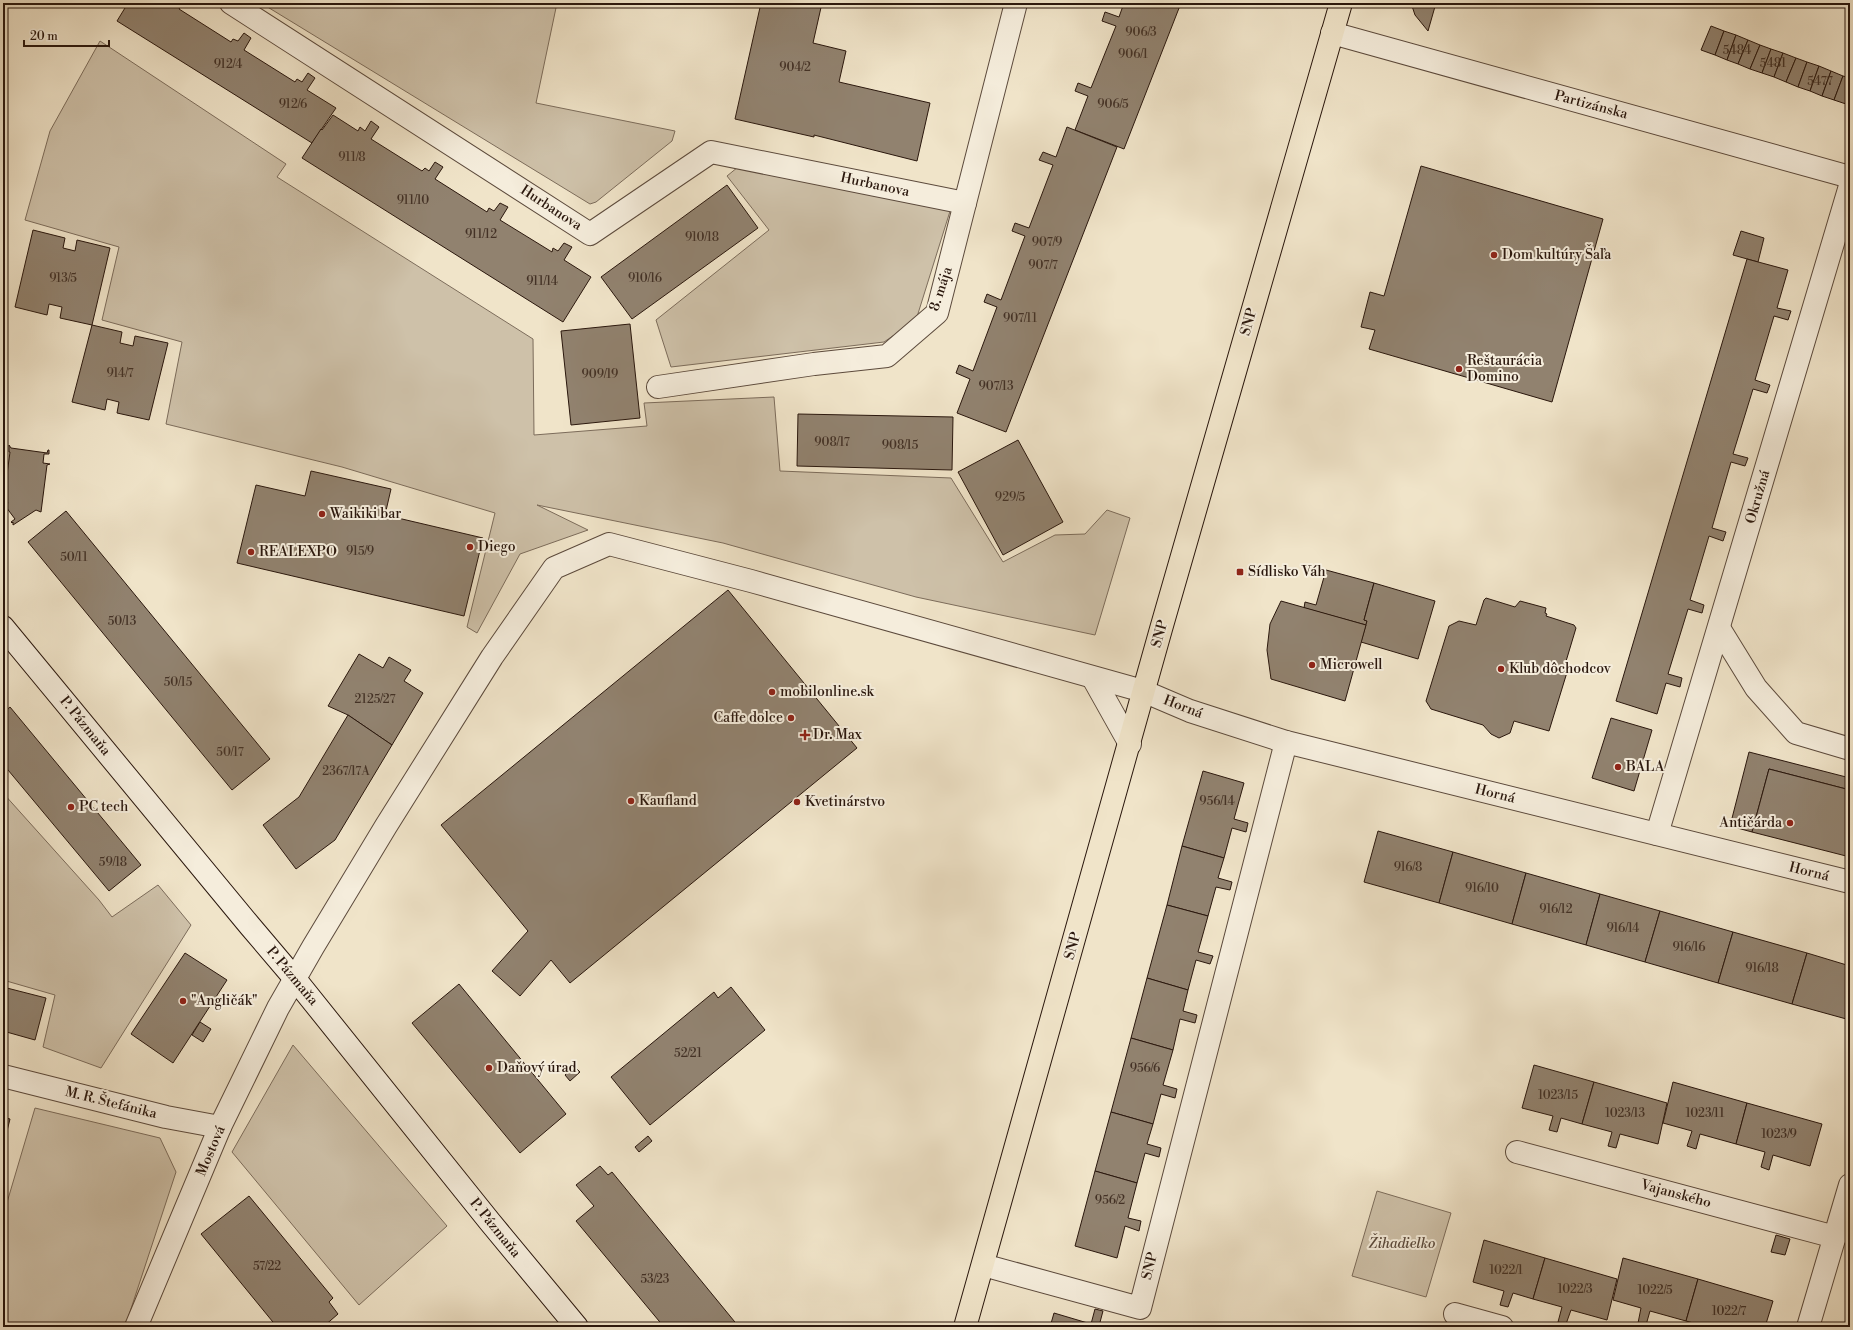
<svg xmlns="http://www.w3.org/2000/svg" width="1853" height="1330" viewBox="0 0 1853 1330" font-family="'Libre Bodoni',serif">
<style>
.green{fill:#cec1a9;stroke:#7c6c5b}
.building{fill:#91826f;stroke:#2a170d}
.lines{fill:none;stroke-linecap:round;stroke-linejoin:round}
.minor-casing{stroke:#5c4a3c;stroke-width:24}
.secondary-casing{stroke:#2a170d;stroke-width:24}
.primary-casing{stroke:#2a170d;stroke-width:24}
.minor{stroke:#f5eddc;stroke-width:22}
.secondary{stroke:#f5eddc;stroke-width:22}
.primary{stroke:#f0e4c9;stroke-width:22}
.poi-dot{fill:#8f2418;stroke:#f5eddc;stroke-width:1.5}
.labels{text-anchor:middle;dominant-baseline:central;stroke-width:4;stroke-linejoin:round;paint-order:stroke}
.number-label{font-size:12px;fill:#443226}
.street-label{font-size:14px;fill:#2a170d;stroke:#f5eddc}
.poi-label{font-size:14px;fill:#2a170d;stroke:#f5eddc;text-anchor:start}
.park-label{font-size:14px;font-style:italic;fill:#5b4a3c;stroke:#f5eddc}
</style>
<rect width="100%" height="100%" fill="#f0e4c9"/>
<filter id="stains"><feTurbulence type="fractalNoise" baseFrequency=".005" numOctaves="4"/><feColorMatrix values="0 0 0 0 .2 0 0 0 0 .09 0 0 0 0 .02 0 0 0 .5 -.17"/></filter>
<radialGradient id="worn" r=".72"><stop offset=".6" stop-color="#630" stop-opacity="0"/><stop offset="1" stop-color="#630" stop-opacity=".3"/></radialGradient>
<g class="green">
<path d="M261,3H557L536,103L675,131L672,141L596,202L590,204Z"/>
<path d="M100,41L286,164L277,177L533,339L534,435L647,426L644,403L774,397L780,471L951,478L1003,562L1055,535L1085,534L1107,510L1130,518L1095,635L916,597L723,543L537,505L588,530L520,554L477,633L467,627L495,513L342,467L166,424L182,342L102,320L119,247L25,220L50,131Z"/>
<path d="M738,167L951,208L916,320L884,342L671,367L656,320L769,230L727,176Z"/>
<path d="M3,793L99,900L112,917L158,885L191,925L101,1068L43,1047L55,995L3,980Z"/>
<path d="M293,1045L447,1226L359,1305L232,1152Z"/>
<path d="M35,1108L160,1138L176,1172L125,1327H3V1216Z"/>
<path d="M1377,1191L1451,1213L1426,1297L1352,1276Z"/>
</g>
<g class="building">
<path d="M128,3H183L179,9L231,42L233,39L238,41L244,33L251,38L244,50L295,82L297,79L302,82L308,73L315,78L307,90L336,108L312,143L117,21Z"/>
<path d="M761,3H822L813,43L846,51L839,82L930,103L917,161L814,135V137L792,132L735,119Z"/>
<path d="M1124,3H1181L1124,149L1075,130L1088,96L1075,91L1078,83L1091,88L1116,26L1102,21L1105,12L1119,17Z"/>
<path d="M1411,3H1436L1428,31L1415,15Z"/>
<path d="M1711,26L1724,31L1715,55L1701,50Z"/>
<path d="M1724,31L1736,35L1727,60L1715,55Z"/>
<path d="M1736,35L1748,40L1738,64L1727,60Z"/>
<path d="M1748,40L1760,45L1750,69L1738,64Z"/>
<path d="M1760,45L1771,49L1762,73L1750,69Z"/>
<path d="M1771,49L1783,53L1774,77L1762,73Z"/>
<path d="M1783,53L1796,58L1786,82L1774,77Z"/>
<path d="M1796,58L1807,62L1798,87L1786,82Z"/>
<path d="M1807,62L1819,66L1810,91L1798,87Z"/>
<path d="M1819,66L1831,71L1822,96L1810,91Z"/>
<path d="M1831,71L1843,76L1834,100L1822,96Z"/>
<path d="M1843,76L1850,78V94L1846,104L1834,100Z"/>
<path d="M1850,94V106L1846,104Z"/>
<path d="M333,115L358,131L360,127L365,131L371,121L379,127L371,139L422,171L425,168L429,171L435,162L443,167L435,179L487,212L489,208L494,211L500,203L508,207L500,220L552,252L553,248L558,251L564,243L572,247L564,260L591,277L563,322L302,158L321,129L322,130Z"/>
<path d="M1067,127L1117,147L1006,432L957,413L970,379L956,373L959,365L973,371L997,307L984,302L987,294L1001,300L1025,236L1012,231L1015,223L1029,228L1053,165L1039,160L1043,152L1056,157Z"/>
<path d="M1421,166L1603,219L1552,402L1369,349L1375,330L1361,327L1370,292L1384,296Z"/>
<path d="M727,185L758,228L632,319L601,277Z"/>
<path d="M33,230L65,238L63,248L75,251L77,240L110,248L92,325L60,318L62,307L49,304L47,315L15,307Z"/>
<path d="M1741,231L1764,238L1758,262L1733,255Z"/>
<path d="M1747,259L1788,270L1777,308L1791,311L1788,320L1774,316L1755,380L1770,385L1767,393L1753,389L1733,454L1748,458L1745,466L1731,462L1712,528L1726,532L1723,541L1709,536L1690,600L1704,605L1702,613L1688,609L1668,674L1682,678L1680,687L1666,683L1657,714L1616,701Z"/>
<path d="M630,324L640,418L571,425L561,331Z"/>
<path d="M92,325L122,332L120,343L133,346L135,336L168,343L149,420L117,413L119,402L107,399L105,410L72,402Z"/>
<path d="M798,414L953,417L952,470L797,466Z"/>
<path d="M1018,440L1063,522L1003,555L958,472Z"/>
<path d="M9,445L11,448L47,453L48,450H49V454H44L43,463L50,464L47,465L41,512L36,510L13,525V522L12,523L11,522L15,519L6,507L3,509L8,503L4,497L10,452H9Z"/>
<path d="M311,471L391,489L385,515L483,538L464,616L237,563L256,485L305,496Z"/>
<path d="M66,511L270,759L232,790L28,542Z"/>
<path d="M1326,570L1374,583L1364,620L1367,621L1366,625L1304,608L1305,602L1316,605Z"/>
<path d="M1374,583L1435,601L1418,659L1361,642L1367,621L1364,620Z"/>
<path d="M728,590L857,748L570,983L551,960L520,996L492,971L528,931L441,825Z"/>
<path d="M1486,598L1515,607L1520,601L1546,608L1545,613L1547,614L1546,616L1574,625L1576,628L1564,668L1568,669L1549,731L1514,721L1510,733L1499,738L1491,734L1483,725L1431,709L1426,701L1449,626L1459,621L1476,625L1484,600Z"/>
<path d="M1281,601L1366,625L1345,701L1271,679L1267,650L1270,624Z"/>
<path d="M359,654L383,668L389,657L411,670L404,681L423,693L392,745L348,715L328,706Z"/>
<path d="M10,707L141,865L109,891L3,764V713Z"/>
<path d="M348,715L392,745L335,840L296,869L263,825L299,797Z"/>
<path d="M1611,718L1652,730L1634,791L1592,778Z"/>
<path d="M1749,752L1850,778V790L1769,769L1752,832L1730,826Z"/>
<path d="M1769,769L1850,790V857L1752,832Z"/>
<path d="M1203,771L1244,783L1234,819L1248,823L1246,832L1232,828L1224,858L1182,846Z"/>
<path d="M1378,831L1453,852L1439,903L1364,882Z"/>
<path d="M1182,846L1224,858L1218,878L1232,882L1230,890L1216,887L1208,916L1167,905Z"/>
<path d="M1453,852L1526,873L1512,924L1439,903Z"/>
<path d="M1526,873L1600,894L1586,945L1512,924Z"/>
<path d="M1600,894L1660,911L1645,962L1586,945Z"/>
<path d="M1167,905L1208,916L1198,952L1213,956L1210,964L1196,960L1188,990L1147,978Z"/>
<path d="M1660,911L1733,932L1718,983L1645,962Z"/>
<path d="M1733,932L1807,953L1792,1004L1718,983Z"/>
<path d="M185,953L227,980L173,1063L131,1034Z"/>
<path d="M1807,953L1850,966V1020L1792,1004Z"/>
<path d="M1147,978L1188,990L1183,1011L1197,1015L1195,1023L1180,1019L1173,1050L1131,1038Z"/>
<path d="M459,984L566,1114L520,1153L412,1023Z"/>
<path d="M3,987L46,998L35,1040L3,1031Z"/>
<path d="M731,987L765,1030L650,1125L611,1077L714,992L718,998Z"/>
<path d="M200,1022L211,1029L203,1042L192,1035Z"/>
<path d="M1131,1038L1173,1050L1163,1085L1177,1089L1175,1098L1161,1094L1153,1124L1111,1112Z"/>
<path d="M1534,1065L1594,1082L1582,1124L1561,1118L1557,1132L1549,1130L1553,1116L1522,1108Z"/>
<path d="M574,1066L580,1072L570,1081L565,1075Z"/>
<path d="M1594,1082L1667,1103L1658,1144L1620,1134L1616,1148L1608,1146L1612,1132L1582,1124Z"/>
<path d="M1673,1082L1747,1103L1736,1144L1700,1134L1696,1149L1687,1146L1692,1131L1663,1123Z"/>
<path d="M1747,1103L1822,1124L1810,1166L1773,1155L1769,1170L1761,1167L1765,1152L1736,1144Z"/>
<path d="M1111,1112L1153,1124L1147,1144L1161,1148L1159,1157L1145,1153L1137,1183L1095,1171Z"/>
<path d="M3,1117L10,1119L3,1147Z"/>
<path d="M648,1136L652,1141L639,1152L635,1147Z"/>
<path d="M600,1166L608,1175L612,1172L739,1327H664L576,1221L594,1206L576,1185Z"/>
<path d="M1095,1171L1137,1183L1128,1218L1141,1221L1139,1231L1125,1226L1117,1258L1075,1246Z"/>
<path d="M249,1196L333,1298L329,1302L338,1314L323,1327H277L201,1234Z"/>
<path d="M1776,1235L1790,1239L1785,1255L1771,1252Z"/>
<path d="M1484,1240L1545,1258L1533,1299L1513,1293L1508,1307L1500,1305L1504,1291L1473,1282Z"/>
<path d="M1545,1258L1617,1279L1607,1320L1571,1310L1566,1324L1558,1322L1562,1307L1533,1299Z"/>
<path d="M1623,1258L1698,1279L1686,1321L1650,1311L1646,1325L1638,1323L1641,1308L1613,1300Z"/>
<path d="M1698,1279L1773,1301L1765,1327H1708L1686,1321Z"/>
<path d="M1095,1309L1103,1311L1099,1326L1103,1327H1050L1054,1313L1091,1324Z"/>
</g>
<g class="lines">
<g class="minor-casing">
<g id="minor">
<path d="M231,3L590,234L711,152L965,203"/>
<path d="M1332,33L1850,177"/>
<path d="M658,387L814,364L887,356L937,313L1016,3"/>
<path d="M1719,628L1756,688L1796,733L1850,749"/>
<path d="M1093,678L1130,744"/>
<path d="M1657,834L1850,186"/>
<path d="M3,1076L166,1117L220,1127"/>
<path d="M1517,1152L1835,1237"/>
<path d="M983,1265L1140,1308L1286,742"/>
<path d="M1455,1314L1502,1327"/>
<path d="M136,1327L220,1127L278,1008L313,947L386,826L492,657L554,568L609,544L751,581L1143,691L1190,711L1286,742L1850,882"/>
<path d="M1808,1327L1850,1185"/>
</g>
</g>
<g class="secondary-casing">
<path id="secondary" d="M3,627L250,926L295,979L490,1222L577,1327"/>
</g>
<g class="primary-casing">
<path id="primary" d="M965,1327L1161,629L1341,3"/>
</g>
<use href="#minor" class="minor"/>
<use href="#secondary" class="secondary"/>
<use href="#primary" class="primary"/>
</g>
<g class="poi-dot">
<circle cx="1494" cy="255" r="4"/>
<circle cx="1459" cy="369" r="4"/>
<circle cx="322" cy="514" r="4"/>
<circle cx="470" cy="547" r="4"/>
<circle cx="251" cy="552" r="4"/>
<rect x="1236" y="568" width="8" height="8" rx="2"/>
<circle cx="1312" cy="665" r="4"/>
<circle cx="1501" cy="669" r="4"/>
<circle cx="772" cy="692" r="4"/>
<circle cx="791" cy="718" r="4"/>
<path d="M803 729h4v4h4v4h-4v4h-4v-4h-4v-4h4z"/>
<circle cx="1618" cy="767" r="4"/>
<circle cx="631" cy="801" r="4"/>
<circle cx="797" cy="802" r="4"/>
<circle cx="71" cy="807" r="4"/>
<circle cx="1790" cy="823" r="4"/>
<circle cx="183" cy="1001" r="4"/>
<circle cx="489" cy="1068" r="4"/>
</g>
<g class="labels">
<g class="number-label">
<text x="1141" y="32">906/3</text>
<text x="1737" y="50">5484</text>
<text x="1133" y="54">906/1</text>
<text x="1773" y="63">5481</text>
<text x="228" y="64">912/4</text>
<text x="795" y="67">904/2</text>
<text x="1820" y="81">5477</text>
<text x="293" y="104">912/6</text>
<text x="1113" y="104">906/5</text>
<text x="352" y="157">911/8</text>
<text x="413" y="200">911/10</text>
<text x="481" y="234">911/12</text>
<text x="702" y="237">910/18</text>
<text x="1047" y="242">907/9</text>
<text x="1043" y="265">907/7</text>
<text x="63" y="278">913/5</text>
<text x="645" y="278">910/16</text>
<text x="542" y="281">911/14</text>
<text x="1020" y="318">907/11</text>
<text x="120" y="373">914/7</text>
<text x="600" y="374">909/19</text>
<text x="996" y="386">907/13</text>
<text x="832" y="442">908/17</text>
<text x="900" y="445">908/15</text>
<text x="1010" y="497">929/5</text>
<text x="360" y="551">915/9</text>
<text x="74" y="557">50/11</text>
<text x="122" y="621">50/13</text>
<text x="178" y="682">50/15</text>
<text x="375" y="699">2125/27</text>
<text x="230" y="752">50/17</text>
<text x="346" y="771">2367/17A</text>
<text x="1217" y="801">956/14</text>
<text x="113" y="862">59/18</text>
<text x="1408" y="867">916/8</text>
<text x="1482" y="888">916/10</text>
<text x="1556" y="909">916/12</text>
<text x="1623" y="928">916/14</text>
<text x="1689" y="947">916/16</text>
<text x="1762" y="968">916/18</text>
<text x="688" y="1053">52/21</text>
<text x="1145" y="1068">956/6</text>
<text x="1558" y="1095">1023/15</text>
<text x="1625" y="1113">1023/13</text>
<text x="1705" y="1113">1023/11</text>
<text x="1779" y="1134">1023/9</text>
<text x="1110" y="1200">956/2</text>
<text x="267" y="1266">57/22</text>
<text x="1506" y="1270">1022/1</text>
<text x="655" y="1279">53/23</text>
<text x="1575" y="1289">1022/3</text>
<text x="1655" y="1290">1022/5</text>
<text x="1729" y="1311">1022/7</text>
</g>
<g class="street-label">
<text transform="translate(1591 105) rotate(15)">Partizánska</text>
<text transform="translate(875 185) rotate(12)">Hurbanova</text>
<text transform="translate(551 208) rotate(33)">Hurbanova</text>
<text transform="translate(941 289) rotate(-72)">8. mája</text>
<text transform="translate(1249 322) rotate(-74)">SNP</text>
<text transform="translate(1758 497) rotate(-74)">Okružná</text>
<text transform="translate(1160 634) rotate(-74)">SNP</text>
<text transform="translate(1183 707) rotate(21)">Horná</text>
<text transform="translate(85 726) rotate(51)">P. Pázmaňa</text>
<text transform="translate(1495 794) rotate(14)">Horná</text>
<text transform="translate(1809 872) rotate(14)">Horná</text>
<text transform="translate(1073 946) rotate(-74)">SNP</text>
<text transform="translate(292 976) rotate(50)">P. Pázmaňa</text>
<text transform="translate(111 1103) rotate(14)">M. R. Štefánika</text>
<text transform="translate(211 1151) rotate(-67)">Mostová</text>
<text transform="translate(1676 1194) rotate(15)">Vajanského</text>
<text transform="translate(495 1228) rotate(51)">P. Pázmaňa</text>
<text transform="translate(1150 1266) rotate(-76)">SNP</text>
</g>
<g class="poi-label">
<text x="1502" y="255">Dom kultúry Šaľa</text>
<text x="1467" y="361">Reštaurácia<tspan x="1467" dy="16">Domino</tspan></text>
<text x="330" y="514">Waikiki bar</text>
<text x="478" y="547">Diego</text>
<text x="259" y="552">REALEXPO</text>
<text x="1248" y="572">Sídlisko Váh</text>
<text x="1320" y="665">Microwell</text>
<text x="1509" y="669">Klub dôchodcov</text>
<text x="780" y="692">mobilonline.sk</text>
<text x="783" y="718" text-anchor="end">Caffe dolce</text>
<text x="813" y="735">Dr. Max</text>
<text x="1626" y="767">BALA</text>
<text x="639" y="801">Kaufland</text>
<text x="805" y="802">Kvetinárstvo</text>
<text x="79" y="807">PC tech</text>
<text x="1782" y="823" text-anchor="end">Antičárda</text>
<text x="191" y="1001">"Angličák"</text>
<text x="497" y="1068">Daňový úrad</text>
</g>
<g class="park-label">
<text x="1402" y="1244">Žihadielko</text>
</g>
</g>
<rect width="1853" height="1330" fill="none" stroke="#f0e4c9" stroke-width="16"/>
<rect x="4" y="4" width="1845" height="1322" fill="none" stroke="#2a170d" stroke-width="2"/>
<rect x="8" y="8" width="1837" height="1314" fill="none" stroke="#2a170d"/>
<path d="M24 40v6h85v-6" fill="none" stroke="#2a170d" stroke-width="2"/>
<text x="30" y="40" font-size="12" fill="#2a170d" stroke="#f5eddc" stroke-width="3" paint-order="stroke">20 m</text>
<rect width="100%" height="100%" filter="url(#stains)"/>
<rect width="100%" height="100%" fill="url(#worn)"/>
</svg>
